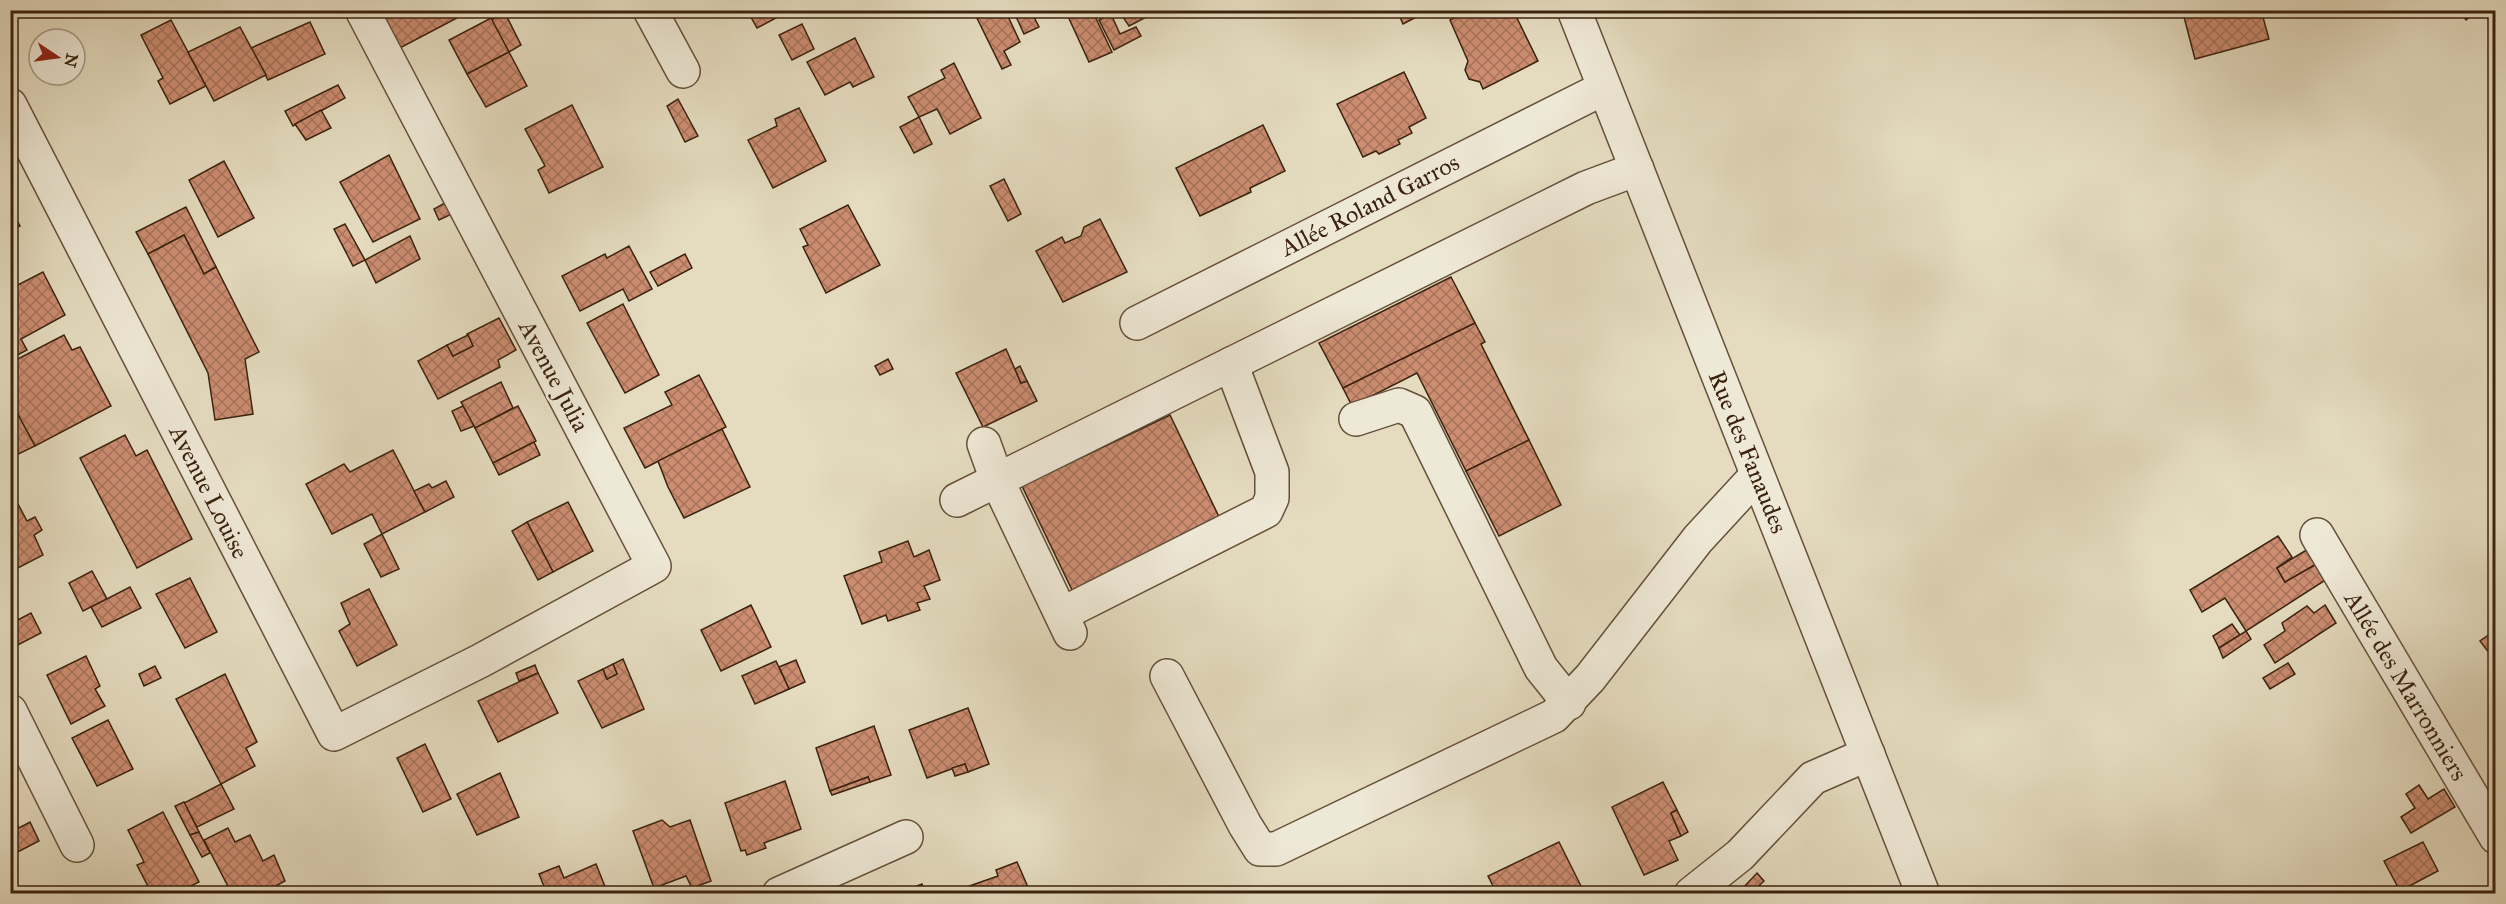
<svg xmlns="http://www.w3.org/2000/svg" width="2506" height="904" viewBox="0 0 2506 904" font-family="'IM FELL Great Primer',serif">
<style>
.building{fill:url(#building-cross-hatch);stroke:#3a220d;stroke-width:1.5}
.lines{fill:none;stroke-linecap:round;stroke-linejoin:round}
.minor-casing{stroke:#65503a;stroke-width:36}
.minor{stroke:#eee8d6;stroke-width:33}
.labels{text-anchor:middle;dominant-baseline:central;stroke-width:5;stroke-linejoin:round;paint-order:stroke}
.street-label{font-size:24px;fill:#3a220d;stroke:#eee8d6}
</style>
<defs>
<pattern id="building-cross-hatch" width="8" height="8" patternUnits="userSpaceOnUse" patternTransform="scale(1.5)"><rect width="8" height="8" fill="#cc8d71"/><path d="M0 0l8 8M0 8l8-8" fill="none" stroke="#a7735b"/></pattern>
</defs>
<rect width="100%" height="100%" fill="#e5dcc0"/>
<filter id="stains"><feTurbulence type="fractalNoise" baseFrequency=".00333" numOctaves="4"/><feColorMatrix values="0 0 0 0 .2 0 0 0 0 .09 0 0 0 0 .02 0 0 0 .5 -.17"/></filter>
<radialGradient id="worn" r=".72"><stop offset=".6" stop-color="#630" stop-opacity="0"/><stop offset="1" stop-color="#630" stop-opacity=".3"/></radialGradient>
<g class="building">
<path d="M378,10H472L398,49Z"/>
<path d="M747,10H791L757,28Z"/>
<path d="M973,10H1005L1020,42L1004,51L1011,65L1002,69Z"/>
<path d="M1013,10H1038L1032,13L1039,27L1024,34Z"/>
<path d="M1069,10H1092L1112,52L1089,62L1066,12Z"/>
<path d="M1136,10H1158V11L1129,26L1123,17Z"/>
<path d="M1397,10H1430L1403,24Z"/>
<path d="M1470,10H1513L1538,61L1483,89L1480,82L1469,79L1465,70L1468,61L1450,20Z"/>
<path d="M2209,10H2261L2269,39L2195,59L2184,17Z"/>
<path d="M2459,10H2479L2466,20Z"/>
<path d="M2482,10H2496V18L2490,22Z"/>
<path d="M505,13L521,45L509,52L491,20Z"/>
<path d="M1111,14L1120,34L1136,27L1141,36L1114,50L1099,20Z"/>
<path d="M491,18L509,52L467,74L449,40Z"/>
<path d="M171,20L206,86L170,104L158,81L163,78L141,35Z"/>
<path d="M310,22L325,54L268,80L251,48Z"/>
<path d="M802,24L814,49L792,60L779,35Z"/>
<path d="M240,27L266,75L214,101L188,52Z"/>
<path d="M855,38L874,77L853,87L850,82L825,95L807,62Z"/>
<path d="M509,52L527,86L486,107L467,74Z"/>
<path d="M954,63L981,118L950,134L937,109L919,117L908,97L945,78L941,70Z"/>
<path d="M1404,72L1426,118L1409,127L1412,133L1398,140L1400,144L1379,154L1376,151L1363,157L1337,104Z"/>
<path d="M338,85L345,98L293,126L285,111Z"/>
<path d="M678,99L698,136L685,142L667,106Z"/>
<path d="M572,105L603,167L549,193L538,170L545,166L525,129Z"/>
<path d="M799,108L826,161L773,188L748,140L777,126L775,119Z"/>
<path d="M321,110L331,128L306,140L295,124Z"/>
<path d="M919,117L932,144L914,153L900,127Z"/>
<path d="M1263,125L1285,171L1250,188L1251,192L1200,216L1176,168Z"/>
<path d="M389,155L420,219L373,242L340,182Z"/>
<path d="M224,161L254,218L218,237L189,180Z"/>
<path d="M1004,179L1021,214L1008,221L990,186Z"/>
<path d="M450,200L456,212L439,220L434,209Z"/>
<path d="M848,205L880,265L826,293L803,247L808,245L800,229Z"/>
<path d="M186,207L216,267L204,274L184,235L148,254L136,232Z"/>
<path d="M10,208L20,226L10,231Z"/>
<path d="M1100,219L1127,272L1063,302L1036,251L1062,237L1065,243L1081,236L1084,227Z"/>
<path d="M345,224L365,260L353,266L334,229Z"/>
<path d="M184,235L204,274L216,267L259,352L245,359L253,414L215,420L208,373L148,254Z"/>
<path d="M410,236L420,259L376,283L365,260Z"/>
<path d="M629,246L652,289L629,301L623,289L580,311L562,276L605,254L607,258Z"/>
<path d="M685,254L692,268L658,286L650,272Z"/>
<path d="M43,272L65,315L21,339L27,350L10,359V310L16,307L10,298V289Z"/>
<path d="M1451,277L1475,323L1343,388L1319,343Z"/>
<path d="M623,304L659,375L625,393L587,323Z"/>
<path d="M499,318L516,350L498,360L500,367L438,399L418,361L447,345L453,356L473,346L467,334Z"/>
<path d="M1475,323L1485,342L1481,344L1529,440L1466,471L1417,373L1352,406L1343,388Z"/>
<path d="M64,335L72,350L80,347L111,406L35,446L10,400V363Z"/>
<path d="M468,335L473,346L453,356L447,345Z"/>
<path d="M1006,349L1021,383L1027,381L1037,401L983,427L956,373Z"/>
<path d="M888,359L893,369L880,375L875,366Z"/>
<path d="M1020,366L1027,381L1021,383L1015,369Z"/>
<path d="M699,375L726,427L645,468L624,428L672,405L665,392Z"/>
<path d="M501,382L513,408L475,428L461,402Z"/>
<path d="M10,400L35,446L10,458Z"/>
<path d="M463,406L474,426L461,431L452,411Z"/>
<path d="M518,406L536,441L493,463L475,428Z"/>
<path d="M1170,415L1221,521L1073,592L1022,486Z"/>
<path d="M722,429L750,487L684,518L668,487L658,461Z"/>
<path d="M125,435L136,456L147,450L192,539L137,568L80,458Z"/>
<path d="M1529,440L1561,505L1499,536L1466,471Z"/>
<path d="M534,442L540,455L499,475L493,463Z"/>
<path d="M393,450L425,512L382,534L372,514L332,534L306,484L344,464L350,472Z"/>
<path d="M446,481L454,497L425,512L414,491L429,484L432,488Z"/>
<path d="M568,502L593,551L553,572L527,522Z"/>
<path d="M18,504L27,521L35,517L42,530L34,535L43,555L10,572V507Z"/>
<path d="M527,522L553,572L538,580L512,531Z"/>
<path d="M382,534L399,569L381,577L364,544Z"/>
<path d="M2278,536L2292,557L2277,568L2285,582L2318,563L2327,579L2246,631L2225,598L2202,612L2190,590Z"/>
<path d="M908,541L914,557L929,550L940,580L924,586L930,599L917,603L920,610L888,621L886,615L862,624L844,576L882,562L879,552Z"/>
<path d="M2308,549L2318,563L2285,582L2277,568Z"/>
<path d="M92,571L107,599L83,611L69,583Z"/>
<path d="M190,578L217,632L185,648L156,594Z"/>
<path d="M130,587L141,608L102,627L91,607Z"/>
<path d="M369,589L397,645L357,666L339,631L350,624L341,603Z"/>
<path d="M751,605L771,647L721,671L701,630Z"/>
<path d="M2325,605L2336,623L2275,663L2264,645L2285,631L2282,623L2307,606L2314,613Z"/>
<path d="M31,613L41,633L10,649V624Z"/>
<path d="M2232,624L2240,635L2219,648L2213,636Z"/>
<path d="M2496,630V662L2480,641Z"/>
<path d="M2246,631L2251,639L2223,658L2219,648Z"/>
<path d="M86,656L100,686L95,689L105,706L71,724L47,675Z"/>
<path d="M623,659L644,709L602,728L578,681L603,669L607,679L617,674L613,664Z"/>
<path d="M796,660L805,682L789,689L779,667Z"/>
<path d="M776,661L789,689L755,704L742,676Z"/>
<path d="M2288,663L2295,674L2270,689L2263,678Z"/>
<path d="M613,664L617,674L607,679L603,669Z"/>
<path d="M535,665L538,673L519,681L516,673Z"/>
<path d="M155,666L161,678L144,686L139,674Z"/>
<path d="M538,673L558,713L498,742L478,701Z"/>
<path d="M225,674L257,742L246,748L255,766L221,784L176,699Z"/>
<path d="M968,708L989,764L968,772L965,764L927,778L909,730Z"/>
<path d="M108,720L133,769L97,786L72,738Z"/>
<path d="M874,726L891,775L870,782L868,777L830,791L816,748Z"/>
<path d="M425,744L451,799L423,812L397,758Z"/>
<path d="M965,764L968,772L955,776L952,768Z"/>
<path d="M500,773L519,817L477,835L457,794Z"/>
<path d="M868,777L870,782L832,795L830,791Z"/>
<path d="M785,781L801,829L764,843L766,848L747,855L745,850L741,851L725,803Z"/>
<path d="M1663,782L1677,810L1671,813L1681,836L1669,841L1678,860L1644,875L1612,807Z"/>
<path d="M221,784L234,809L197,827L184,803Z"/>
<path d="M2419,785L2428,799L2444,789L2455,807L2411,833L2401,817L2415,808L2406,794Z"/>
<path d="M184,802L199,832L190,835L175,806Z"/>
<path d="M10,810L19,828L30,822L39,841L10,856Z"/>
<path d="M1677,810L1688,832L1681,836L1671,813Z"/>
<path d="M163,812L199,882L175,894H152L137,865L144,862L128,830Z"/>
<path d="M662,820L670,827L690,820L711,881L692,888L686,876L654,888L633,831Z"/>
<path d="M228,828L235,842L250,835L263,861L274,855L285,881L261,894H232L204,840Z"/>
<path d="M199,832L210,853L202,857L190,835Z"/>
<path d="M1559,842L1581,886L1578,887L1581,894H1497L1488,876Z"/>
<path d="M2423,842L2438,871L2400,891L2384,861Z"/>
<path d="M1017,862L1031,894H960L958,890L998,876L996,870Z"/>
<path d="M596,864L608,894H547L539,874L559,866L564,878Z"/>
<path d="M1757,873L1764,881L1750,894L1743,888Z"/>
<path d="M922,884L925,894H896Z"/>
</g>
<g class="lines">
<g class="minor-casing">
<g id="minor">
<path d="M650,10L683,71"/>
<path d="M1574,10L1923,894"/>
<path d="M10,105L334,734L480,661L654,566L362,10"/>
<path d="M1137,323L1604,88"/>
<path d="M1356,419L1399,405L1415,412L1541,668L1569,703"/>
<path d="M984,444L997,480L1070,633"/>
<path d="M957,500L1586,188L1637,169"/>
<path d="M2317,535L2496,837"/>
<path d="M1062,614L1266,511L1272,498V472L1231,364"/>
<path d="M1167,676L1245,825L1260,849H1276L1554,716L1590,678L1698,539L1757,475"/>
<path d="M10,711L77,845"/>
<path d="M779,894L906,837"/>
<path d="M1691,894L1740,855L1813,778L1868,754"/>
</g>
</g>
<use href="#minor" class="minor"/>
</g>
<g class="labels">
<g class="street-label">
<text transform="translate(1370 205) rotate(-27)">Allée Roland Garros</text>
<text transform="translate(554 376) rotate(62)">Avenue Julia</text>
<text transform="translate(1748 452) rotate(68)">Rue des Fanaudes</text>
<text transform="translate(209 492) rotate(63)">Avenue Louise</text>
<text transform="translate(2406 686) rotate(59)">Allée des Marronniers</text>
</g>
</g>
<rect width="2506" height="904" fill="none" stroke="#e5dcc0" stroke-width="36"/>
<rect x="12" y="12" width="2482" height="880" fill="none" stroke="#3a220d" stroke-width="3"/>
<rect x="18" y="18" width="2470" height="868" fill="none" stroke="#3a220d" stroke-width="1.5"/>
<g transform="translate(57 57) rotate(103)"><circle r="28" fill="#eee8d6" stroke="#a69986" stroke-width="1.5"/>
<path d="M0-4.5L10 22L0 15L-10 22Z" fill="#8f2418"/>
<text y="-9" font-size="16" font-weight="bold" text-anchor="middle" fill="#3a220d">N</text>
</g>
<rect width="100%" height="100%" filter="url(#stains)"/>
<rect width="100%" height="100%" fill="url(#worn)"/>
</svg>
